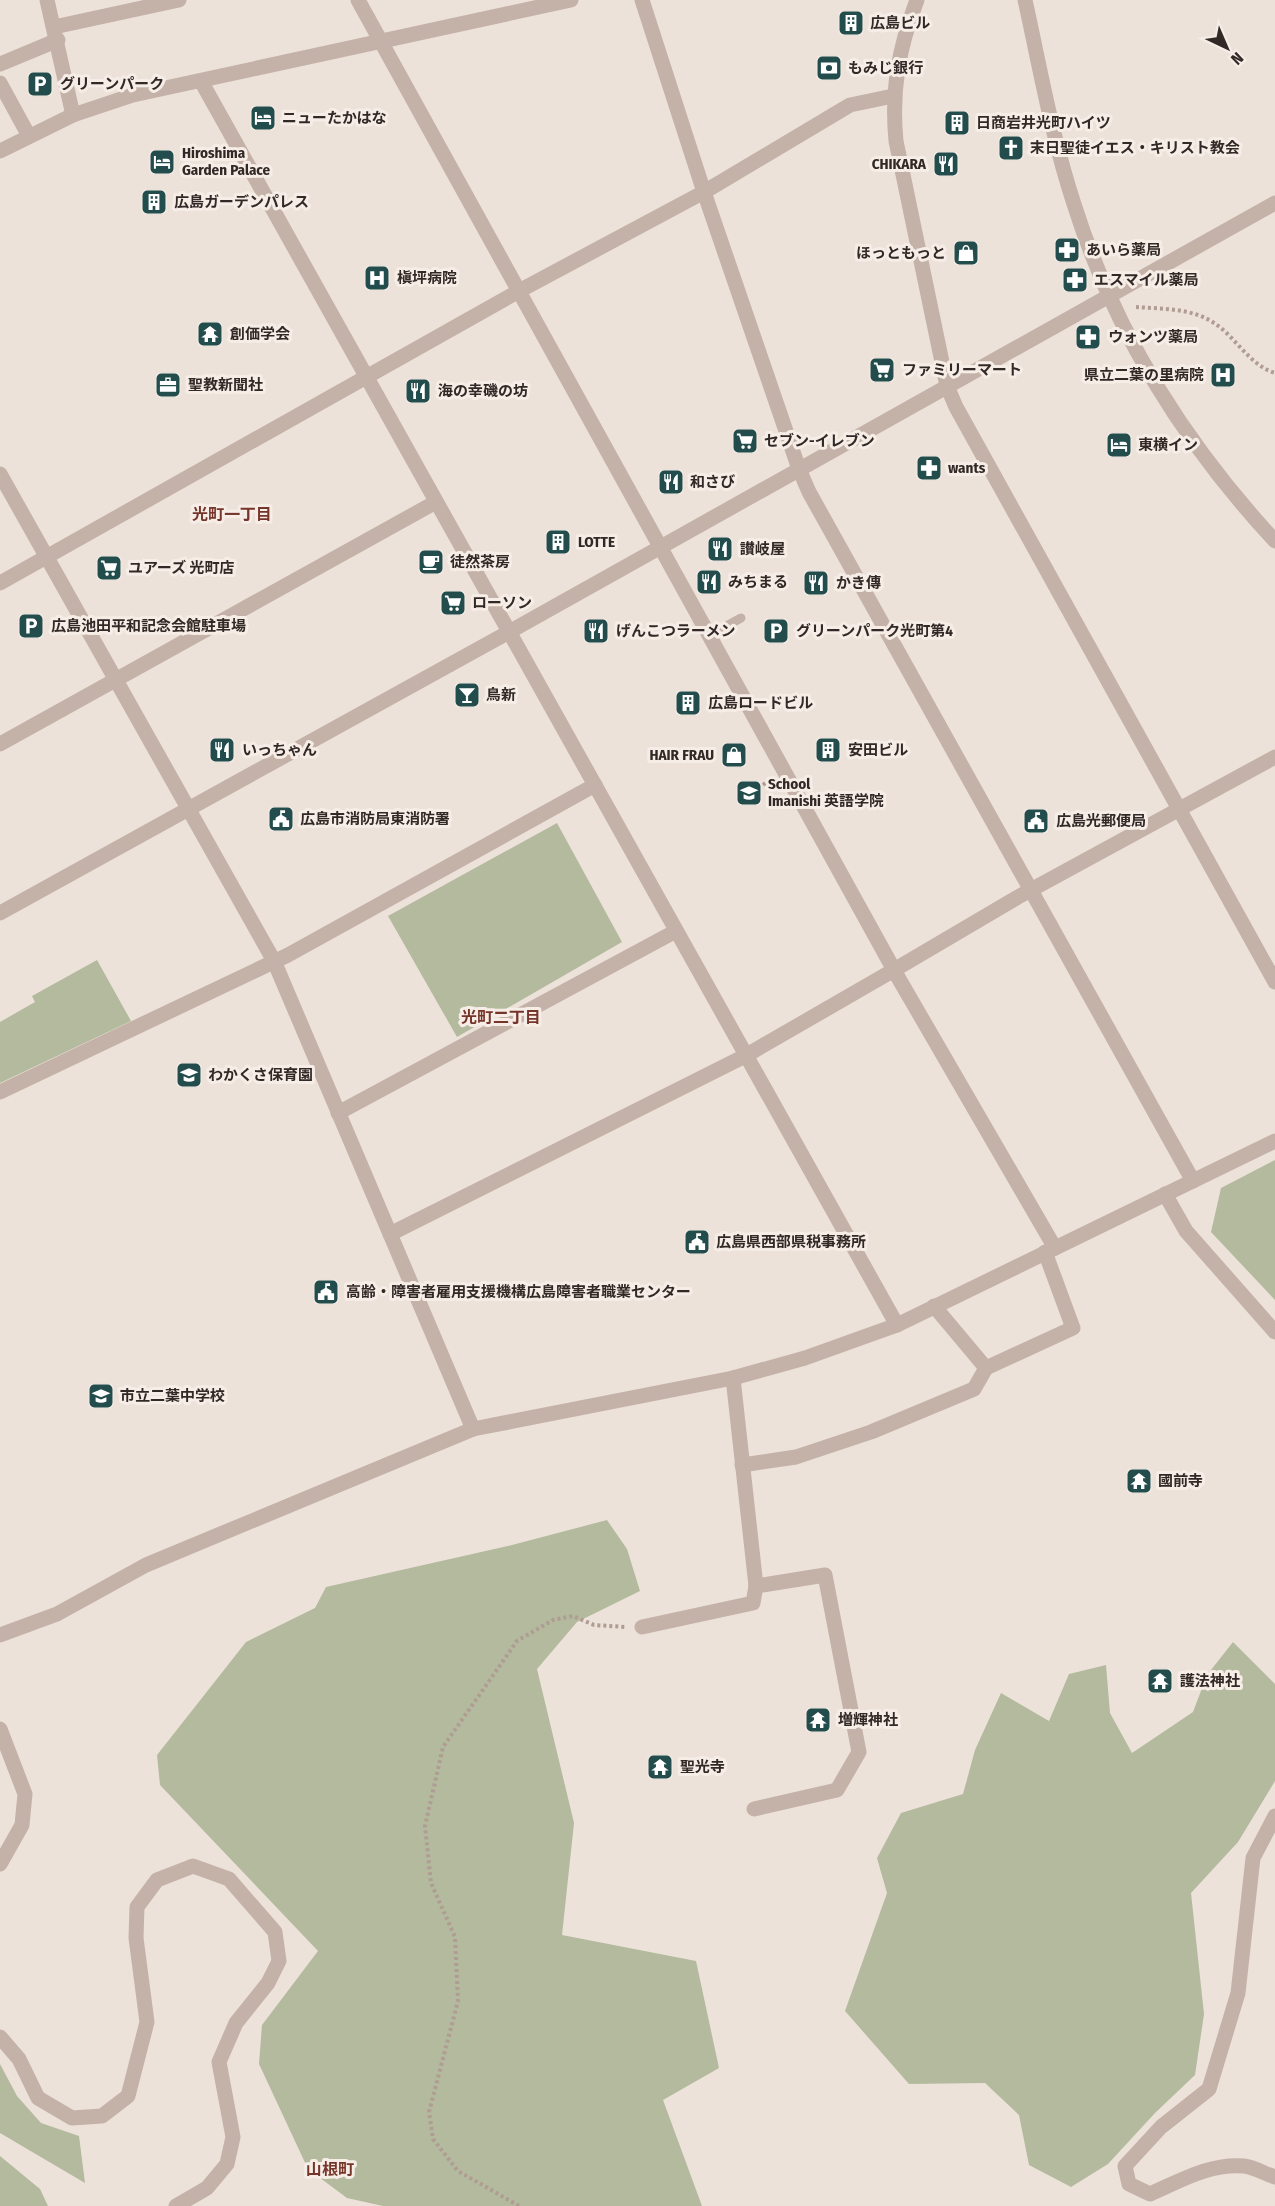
<svg xmlns="http://www.w3.org/2000/svg" width="1275" height="2206" viewBox="0 0 1275 2206" font-family="'Fira Sans Condensed','Noto Sans JP',sans-serif">
<style>
.green{fill:#b3ba9d}
.lines{fill:none;stroke-linecap:round;stroke-linejoin:round}
.path{stroke:#af9c93;stroke-width:4;stroke-dasharray:3 3;stroke-linecap:butt}
.service{stroke:#c4b2a8;stroke-width:9}
.minor{stroke:#c4b2a8;stroke-width:15}
.tertiary{stroke:#c4b2a8;stroke-width:15}
.labels{text-anchor:middle;dominant-baseline:central;stroke-width:6;stroke-linejoin:round;paint-order:stroke}
.poi-label{font-size:15px;font-weight:bold;fill:#322927;stroke:#f6ede6;text-anchor:start}
.neighbourhood-label{font-size:16px;font-weight:bold;fill:#75352b;stroke:#f6ede6}
</style>
<rect width="100%" height="100%" fill="#ede2da"/>
<g class="green">
<path d="M557,823L622,942L457,1037L388,916Z"/>
<path d="M97,960L131,1021L0,1083V1022L35,1002L32,996Z"/>
<path d="M1275,1160V1300L1211,1232L1221,1188Z"/>
<path d="M607,1520L627,1549L640,1591L577,1622L537,1669L574,1823L562,1935L696,1961L719,2068L663,2100L702,2206H383L347,2198L308,2169L259,2064L262,2025L318,1951L160,1785L157,1755L246,1642L315,1608L326,1587L512,1545Z"/>
<path d="M1233,1642L1275,1684V1781L1238,1842L1191,1893L1204,2014L1195,2075L1155,2113L1108,2164L1071,2187L1029,2165L1019,2115L985,2083L909,2084L845,2011L887,1893L877,1858L901,1813L963,1794L975,1750L1001,1693L1049,1721L1069,1674L1106,1665L1110,1713L1132,1753L1193,1712L1207,1675Z"/>
<path d="M0,2064L17,2096L41,2123L79,2136L85,2183L0,2133Z"/>
<path d="M0,2156L40,2189L48,2206H0Z"/>
</g>
<g class="lines">
<g class="path">
<path d="M1136,307C1162,309 1192,308 1214,323C1236,337 1249,365 1275,373"/>
<path d="M763,785L771,779"/>
<path d="M519,2206L458,2171L433,2139L429,2112L458,2001L455,1937L431,1883L425,1826L443,1747L517,1641L553,1620L573,1616L594,1625L626,1627"/>
</g>
<path class="service" d="M710,635L741,618"/>
<g class="minor">
<path d="M47,0L73,115"/>
<path d="M642,0L704,192L799,469"/>
<path d="M1025,0C1040,68 1052,137 1074,204C1114,331 1185,444 1275,541"/>
<path d="M54,27L179,0"/>
<path d="M0,64L58,40"/>
<path d="M201,81L897,1325"/>
<path d="M0,83L29,136"/>
<path d="M0,744L436,502"/>
<path d="M0,1092L288,955L595,785"/>
<path d="M338,1113L676,931"/>
<path d="M1165,1194L1186,1231L1275,1332"/>
<path d="M390,1234L745,1056L894,970"/>
<path d="M934,1306L986,1368L1073,1328L1045,1252"/>
<path d="M742,1465L796,1457L871,1432L974,1389L986,1368"/>
<path d="M642,1627L753,1603L756,1586L733,1378"/>
<path d="M0,1635L57,1614L146,1565L473,1429L733,1378L805,1358L897,1325L1275,1141"/>
<path d="M0,1729L25,1794L22,1825L0,1864"/>
<path d="M754,1809L837,1790L859,1752L825,1575L756,1586"/>
<path d="M1275,1816L1253,1858L1238,1993L1209,2089L1161,2127L1125,2166L1129,2184L1150,2194C1180,2181 1210,2163 1244,2166C1254,2167 1265,2174 1275,2177"/>
<path d="M0,2037L19,2059L38,2098L72,2118L102,2116L128,2096L147,2022L136,1938L137,1907L157,1880L193,1866L229,1879L275,1932L279,1961L268,1983L236,2023L219,2062L233,2137L227,2164L207,2188L176,2206"/>
</g>
<g class="tertiary">
<path d="M358,0L899,979L1055,1248"/>
<path d="M917,0C899,47 891,90 896,141L947,386L956,407L1275,982"/>
<path d="M0,151L73,115L133,95L571,0"/>
<path d="M799,469L809,492L1193,1181"/>
<path d="M0,474L274,961L473,1429"/>
<path d="M0,583L519,291L704,192L850,105L893,96"/>
<path d="M0,913L509,632L1275,203"/>
<path d="M894,970L1018,897L1275,757"/>
</g>
</g>
<defs>
<g id="building-square" transform="scale(1.35)"><rect x="-9" y="-9" width="18" height="18" rx="4" fill="#234d4c" stroke="#f6ede6"/><path d="M-4-6H4V6H1V3H-1V6H-4ZM-2.5-4.3h1.7v1.8h-1.7ZM.8-4.3h1.7v1.8H.8ZM-2.5-1h1.7V.8h-1.7ZM.8-1h1.7V.8H.8Z" fill="#fff"/></g>
<g id="bank-square" transform="scale(1.35)"><rect x="-9" y="-9" width="18" height="18" rx="4" fill="#234d4c" stroke="#f6ede6"/><path d="M-6-4H6V4H-6ZM0-2.3a2.3 2.3 0 1 0 0 4.6a2.3 2.3 0 1 0 0-4.6Z" fill="#fff"/></g>
<g id="parking-square" transform="scale(1.35)"><rect x="-9" y="-9" width="18" height="18" rx="4" fill="#234d4c" stroke="#f6ede6"/><path d="M-3.5-5.5H1a3.5 3.5 0 0 1 0 7H-1V5.5H-3.5ZM-1-3.4V-.6H.8a1.4 1.4 0 0 0 0-2.8Z" fill="#fff"/></g>
<g id="hotel-square" transform="scale(1.35)"><rect x="-9" y="-9" width="18" height="18" rx="4" fill="#234d4c" stroke="#f6ede6"/><path d="M-6-4.5h1.5V1H6V5H4.5V3h-9V5H-6ZM-4 0a1.8 1.8 0 1 1 3.6 0ZM.5 0V-2.5h3Q6-2.5 6 0Z" fill="#fff"/></g>
<g id="church-square" transform="scale(1.35)"><rect x="-9" y="-9" width="18" height="18" rx="4" fill="#234d4c" stroke="#f6ede6"/><path d="M-1.2-6h2.4v3.5h3.3v2.4h-3.3V6h-2.4V-.1h-3.3v-2.4h3.3Z" fill="#fff"/></g>
<g id="restaurant-square" transform="scale(1.35)"><rect x="-9" y="-9" width="18" height="18" rx="4" fill="#234d4c" stroke="#f6ede6"/><path d="M-5-6h1v4h1v-4h1v4h1v-4h1v5L-1.5 .5V6h-2V.5L-5-1ZM5-6V6H3V1.5H1.5Q1.5-4 5-6Z" fill="#fff"/></g>
<g id="pharmacy-square" transform="scale(1.35)"><rect x="-9" y="-9" width="18" height="18" rx="4" fill="#234d4c" stroke="#f6ede6"/><path d="M-2-6h4v4h4v4h-4v4h-4v-4h-4v-4h4Z" fill="#fff"/></g>
<g id="shop-square" transform="scale(1.35)"><rect x="-9" y="-9" width="18" height="18" rx="4" fill="#234d4c" stroke="#f6ede6"/><path d="M-5-2.5h2.3a2.7 3.5 0 0 1 5.4 0H5L5.5 6h-11ZM-1.5-2.5h3a1.5 2.3 0 0 0-3 0Z" fill="#fff"/></g>
<g id="hospital-square" transform="scale(1.35)"><rect x="-9" y="-9" width="18" height="18" rx="4" fill="#234d4c" stroke="#f6ede6"/><path d="M-5-5h3v3.5h4V-5h3V5h-3V1.5h-4V5h-3Z" fill="#fff"/></g>
<g id="temple-square" transform="scale(1.35)"><rect x="-9" y="-9" width="18" height="18" rx="4" fill="#234d4c" stroke="#f6ede6"/><path d="M0-6L5-2H3V0L6.5 2.5H4V6H1.5V3h-3V6H-4V2.5H-6.5L-3 0V-2H-5Z" fill="#fff"/></g>
<g id="supermarket-square" transform="scale(1.35)"><rect x="-9" y="-9" width="18" height="18" rx="4" fill="#234d4c" stroke="#f6ede6"/><path d="M-6-5.5h2.5l.6 2H6L4.5 2H-2.5L-4.4-4H-6ZM-1.5 3.2a1.3 1.3 0 1 0 .1 0ZM3 3.2a1.3 1.3 0 1 0 .1 0Z" fill="#fff"/></g>
<g id="office-square" transform="scale(1.35)"><rect x="-9" y="-9" width="18" height="18" rx="4" fill="#234d4c" stroke="#f6ede6"/><path d="M-6-3h4V-5.5h4V-3h4V5H-6ZM-1-4.5V-3h2v-1.5ZM-6 0V1H6V0Z" fill="#fff"/></g>
<g id="cafe-square" transform="scale(1.35)"><rect x="-9" y="-9" width="18" height="18" rx="4" fill="#234d4c" stroke="#f6ede6"/><path d="M-5.5-4.5H6V0H3Q3 3.5 0 3.5H-2.5Q-5.5 3.5-5.5 0ZM3-3.2v2h1.7v-2ZM-6 4.5H4V6H-6Z" fill="#fff"/></g>
<g id="bar-square" transform="scale(1.35)"><rect x="-9" y="-9" width="18" height="18" rx="4" fill="#234d4c" stroke="#f6ede6"/><path d="M-6-5H6L.8 .8V4.5H3.5V6h-7V4.5H-.8V.8Z" fill="#fff"/></g>
<g id="school-square" transform="scale(1.35)"><rect x="-9" y="-9" width="18" height="18" rx="4" fill="#234d4c" stroke="#f6ede6"/><path d="M0-5L7-2L0 1L-7-2ZM-4 1L0 2.5L4 1V4Q0 6-4 4Z" fill="#fff"/></g>
<g id="civic-square" transform="scale(1.35)"><rect x="-9" y="-9" width="18" height="18" rx="4" fill="#234d4c" stroke="#f6ede6"/><path d="M-.6-6.5H3V-4.5H.6V-3L4-1V1h2V6H-6V1h2V-1L-.6-3ZM-1.2 2.5V6h2.4V2.5Z" fill="#fff"/></g>
</defs>
<g fill-rule="evenodd">
<use href="#building-square" x="851" y="23"/>
<use href="#bank-square" x="829" y="68"/>
<use href="#parking-square" x="40" y="84"/>
<use href="#hotel-square" x="263" y="118"/>
<use href="#building-square" x="957" y="123"/>
<use href="#church-square" x="1011" y="148"/>
<use href="#hotel-square" x="162" y="162"/>
<use href="#restaurant-square" x="946" y="164"/>
<use href="#building-square" x="154" y="202"/>
<use href="#pharmacy-square" x="1067" y="250"/>
<use href="#shop-square" x="966" y="253"/>
<use href="#hospital-square" x="377" y="278"/>
<use href="#pharmacy-square" x="1075" y="280"/>
<use href="#temple-square" x="210" y="334"/>
<use href="#pharmacy-square" x="1088" y="337"/>
<use href="#supermarket-square" x="882" y="370"/>
<use href="#hospital-square" x="1223" y="375"/>
<use href="#office-square" x="168" y="385"/>
<use href="#restaurant-square" x="418" y="391"/>
<use href="#supermarket-square" x="745" y="441"/>
<use href="#hotel-square" x="1119" y="445"/>
<use href="#pharmacy-square" x="929" y="468"/>
<use href="#restaurant-square" x="671" y="482"/>
<use href="#building-square" x="558" y="542"/>
<use href="#restaurant-square" x="720" y="549"/>
<use href="#cafe-square" x="431" y="562"/>
<use href="#supermarket-square" x="109" y="568"/>
<use href="#restaurant-square" x="709" y="582"/>
<use href="#restaurant-square" x="816" y="583"/>
<use href="#supermarket-square" x="453" y="603"/>
<use href="#parking-square" x="31" y="626"/>
<use href="#restaurant-square" x="596" y="631"/>
<use href="#parking-square" x="776" y="631"/>
<use href="#bar-square" x="467" y="695"/>
<use href="#building-square" x="688" y="703"/>
<use href="#restaurant-square" x="222" y="750"/>
<use href="#building-square" x="828" y="750"/>
<use href="#shop-square" x="734" y="755"/>
<use href="#school-square" x="749" y="793"/>
<use href="#civic-square" x="281" y="819"/>
<use href="#civic-square" x="1036" y="821"/>
<use href="#school-square" x="189" y="1075"/>
<use href="#civic-square" x="697" y="1242"/>
<use href="#civic-square" x="326" y="1292"/>
<use href="#school-square" x="101" y="1396"/>
<use href="#temple-square" x="1139" y="1481"/>
<use href="#temple-square" x="1160" y="1681"/>
<use href="#temple-square" x="818" y="1720"/>
<use href="#temple-square" x="660" y="1767"/>
</g>
<g class="labels">
<g class="poi-label">
<text x="870" y="23">広島ビル</text>
<text x="848" y="68">もみじ銀行</text>
<text x="60" y="84">グリーンパーク</text>
<text x="282" y="118">ニューたかはな</text>
<text x="976" y="123">日商岩井光町ハイツ</text>
<text x="1030" y="148">末日聖徒イエス・キリスト教会</text>
<text x="182" y="153">Hiroshima<tspan x="182" dy="17">Garden Palace</tspan></text>
<text x="926" y="164" text-anchor="end">CHIKARA</text>
<text x="174" y="202">広島ガーデンパレス</text>
<text x="1086" y="250">あいら薬局</text>
<text x="946" y="253" text-anchor="end">ほっともっと</text>
<text x="397" y="278">槇坪病院</text>
<text x="1094" y="280">エスマイル薬局</text>
<text x="230" y="334">創価学会</text>
<text x="1108" y="337">ウォンツ薬局</text>
<text x="902" y="370">ファミリーマート</text>
<text x="1204" y="375" text-anchor="end">県立二葉の里病院</text>
<text x="188" y="385">聖教新聞社</text>
<text x="438" y="391">海の幸磯の坊</text>
<text x="764" y="441">セブン-イレブン</text>
<text x="1138" y="445">東横イン</text>
<text x="948" y="468">wants</text>
<text x="690" y="482">和さび</text>
<text x="578" y="542">LOTTE</text>
<text x="740" y="549">讃岐屋</text>
<text x="450" y="562">徒然茶房</text>
<text x="128" y="568">ユアーズ 光町店</text>
<text x="728" y="582">みちまる</text>
<text x="836" y="583">かき傳</text>
<text x="472" y="603">ローソン</text>
<text x="51" y="626">広島池田平和記念会館駐車場</text>
<text x="616" y="631">げんこつラーメン</text>
<text x="796" y="631">グリーンパーク光町第4</text>
<text x="486" y="695">鳥新</text>
<text x="708" y="703">広島ロードビル</text>
<text x="242" y="750">いっちゃん</text>
<text x="848" y="750">安田ビル</text>
<text x="714" y="755" text-anchor="end">HAIR FRAU</text>
<text x="768" y="784">School<tspan x="768" dy="17">Imanishi 英語学院</tspan></text>
<text x="300" y="819">広島市消防局東消防署</text>
<text x="1056" y="821">広島光郵便局</text>
<text x="208" y="1075">わかくさ保育園</text>
<text x="716" y="1242">広島県西部県税事務所</text>
<text x="346" y="1292">高齢・障害者雇用支援機構広島障害者職業センター</text>
<text x="120" y="1396">市立二葉中学校</text>
<text x="1158" y="1481">國前寺</text>
<text x="1180" y="1681">護法神社</text>
<text x="838" y="1720">増輝神社</text>
<text x="680" y="1767">聖光寺</text>
</g>
<g class="neighbourhood-label">
<text x="232" y="514">光町一丁目</text>
<text x="501" y="1017">光町二丁目</text>
<text x="330" y="2169">山根町</text>
</g>
</g>
<g transform="translate(1227 48) rotate(136)" stroke="#f6ede6" stroke-width="4.5" paint-order="stroke">
<path d="M0-4.5L10 22L0 15L-10 22Z" fill="#322927"/>
<text y="-9" font-size="16" font-weight="bold" text-anchor="middle" fill="#322927">N</text>
</g>
</svg>
